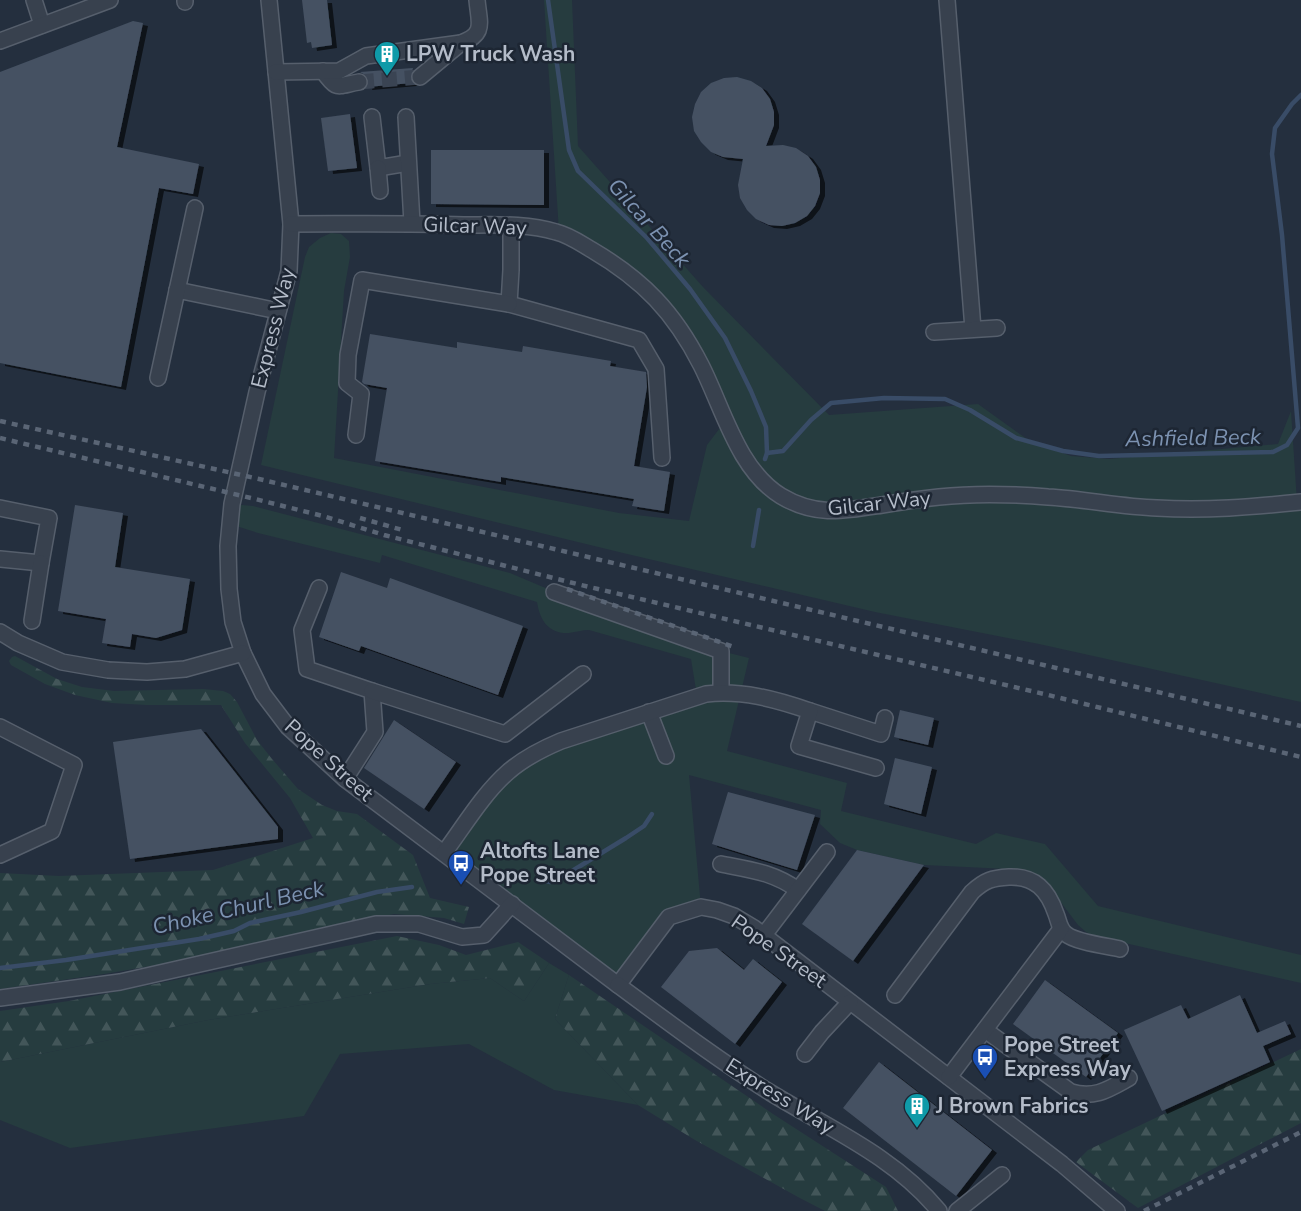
<svg xmlns="http://www.w3.org/2000/svg" width="1301" height="1211" viewBox="0 0 1301 1211" font-family="'Nunito Sans',sans-serif">
<style>
.grass{fill:#263c3f}
.forest{fill:url(#forest-firs)}
.lines{fill:none;stroke-linecap:round;stroke-linejoin:round}
.stream{stroke:#394c67;stroke-width:4.5}
.building{fill:#455162;filter:url(#shadow)}
.minor-tunnel{stroke:#3a4453;stroke-width:15;stroke-dasharray:15 8;stroke-linecap:butt}
.minor-casing{stroke:#565f6c;stroke-width:18}
.minor{stroke:#38414e;stroke-width:15}
.rail{stroke:#5a6575;stroke-width:4.5;stroke-dasharray:6 6;stroke-linecap:butt}
.labels{text-anchor:middle;dominant-baseline:central;stroke-width:5;stroke-linejoin:round;paint-order:stroke}
.poi-label{font-size:21px;font-weight:bold;fill:#b4bcc9;stroke:#1d2633;text-anchor:start}
.street-label{font-size:21px;fill:#b4bcc9;stroke:#1d2633}
.water-label{font-size:22px;font-style:italic;fill:#7c92b1;stroke:#1d2633}
</style>
<defs>
<pattern id="forest-firs" width="22" height="20" patternUnits="userSpaceOnUse" patternTransform="scale(1.5)"><rect width="22" height="20" fill="#263c3f"/><path d="M5 1l3.5 6h-7zM16 11l3.5 6h-7z" fill="#435659"/></pattern>
<filter id="shadow"><feDropShadow dx="5" dy="3" stdDeviation="0" flood-color="#0009"/></filter>
</defs>
<rect width="100%" height="100%" fill="#242f3e"/>
<g class="grass">
<path d="M544,0H572L578,146L703,287L829,415L978,404L1031,442L1071,456L1109,459L1278,444L1291,411L1297,502H1301V702L1039,644L875,612L623,553L261,465L305,257L309,247L320,238L331,233L341,234L349,241L350,257L344,291L334,458L619,513L689,521L707,445L726,420L667,311L559,232Z"/>
<path d="M232,504L253,506L510,573L555,592L721,651L749,658L727,751L847,783L841,811L976,844L996,833L1045,844L1098,906L1301,955V983L1094,936L1086,932L1078,925L1044,880L1026,870L924,865L857,850L840,843L820,824L821,810L689,775L701,907L669,917L618,985L444,853L527,758L697,696L691,659L589,630C582,630 576,632 569,633C549,634 540,621 537,602L382,555L380,563L258,533L230,524Z"/>
<path d="M549,963L569,975L555,1019L638,1105L554,1090L469,1044L340,1054L304,1116L70,1148L0,1120V1062L208,1020L430,984L490,978L524,1001Z"/>
</g>
<g class="forest">
<path d="M15,656L57,679L82,687L114,691L203,689L223,691L230,694L237,702L257,740L272,759L298,789L322,805L337,811L357,814L413,855L430,898L469,907L464,924L444,918L394,914L317,930L198,958L104,974L0,989V873L59,876L213,870L313,838L290,798L245,743L221,705H147L112,703L75,695L45,684L11,665L9,661L12,657Z"/>
<path d="M397,936L439,945L466,955L518,942L549,963L524,1001L490,978L430,984L208,1020L0,1062V1011L69,1001Z"/>
<path d="M569,975L773,1114L886,1187L898,1211H825L798,1197L695,1140L638,1105L555,1019Z"/>
<path d="M1301,1049V1123L1138,1208L1076,1162L1088,1150Z"/>
</g>
<g class="lines">
<g class="stream">
<path d="M548,0L569,150L578,171L647,238L690,289L725,338L751,391L766,427L767,453L765,459"/>
<path d="M767,453L783,451L811,420L831,403L884,398L945,399L970,410L1016,438L1063,451L1099,456L1273,452L1287,445L1298,428L1282,235L1272,154L1275,128L1292,104L1301,95"/>
<path d="M753,546L759,510"/>
<path d="M546,881L550,882L572,871L626,838L644,826L652,814"/>
<path d="M0,968L66,960L199,939L234,931L250,923L301,912L377,892L412,887"/>
</g>
</g>
<g class="building">
<path d="M302,0H327L332,45L312,48L311,42L307,43Z"/>
<path d="M133,21L143,23L117,147L199,164L193,194L159,188L121,387L0,363V72Z"/>
<path d="M413,68L410,78L412,83L367,87L369,81L367,76L360,72Z"/>
<path d="M737,77L751,81L762,88L770,99L774,112V125L766,146L783,145L796,148L808,156L816,167L820,180V193L815,206L807,216L795,223L782,226L769,225L756,219L747,210L740,198L738,185L743,159L723,157L711,152L701,142L694,131L692,117L695,104L701,92L711,83L724,78Z"/>
<path d="M350,114L357,168L328,171L321,118Z"/>
<path d="M431,150H544V205L431,204Z"/>
<path d="M370,334L457,348V342L522,352L523,346L611,361L610,366L646,372L647,387L634,466L670,472L664,511L632,506L634,499L501,477V482L375,461L387,388L364,384L362,382Z"/>
<path d="M75,505L123,513L115,567L190,579L182,630L156,638L132,634L130,647L102,643L106,619L58,611Z"/>
<path d="M341,572L387,588L390,578L523,626L498,695L361,646L359,651L319,637Z"/>
<path d="M900,710L934,718L928,745L894,737Z"/>
<path d="M394,720L456,762L424,809L364,768Z"/>
<path d="M201,729L278,827V839L130,859L113,742Z"/>
<path d="M895,758L932,767L921,814L884,804Z"/>
<path d="M728,792L815,815L797,870L712,844Z"/>
<path d="M857,850L924,865L853,961L802,924Z"/>
<path d="M717,948L744,970L753,959L782,982L735,1044L661,987L689,951Z"/>
<path d="M1045,980L1118,1033L1086,1077L1013,1024Z"/>
<path d="M1240,995L1257,1033L1285,1021L1291,1034L1263,1046L1270,1062L1162,1111L1124,1030L1181,1005L1188,1019Z"/>
<path d="M879,1062L992,1150L956,1196L843,1108Z"/>
</g>
<g class="lines">
<path class="minor-tunnel" d="M359,82L420,77"/>
<g class="minor-casing">
<g id="minor">
<path d="M34,0L42,25"/>
<path d="M269,0L291,224L289,271L257,392L232,504L228,546L229,589L233,622L243,653L263,694L288,727L345,779L618,985L669,917L701,907L717,910L734,916L754,928L1062,1164L1117,1211"/>
<path d="M947,0L973,329"/>
<path d="M185,2V0"/>
<path d="M0,41L110,0"/>
<path d="M323,71C337,91 336,86 359,82"/>
<path d="M276,72L339,71L366,56L461,43C486,34 479,23 477,0"/>
<path d="M420,77L461,43"/>
<path d="M372,117L378,168L408,163"/>
<path d="M406,117L412,223"/>
<path d="M378,168L380,191"/>
<path d="M291,224C349,224 407,223 464,225C494,225 527,223 556,232C569,235 580,243 592,250C643,280 674,312 701,365C723,408 738,470 781,496C816,517 844,511 882,505C900,502 920,499 939,497C975,493 1012,494 1048,497C1085,499 1121,507 1157,508C1205,511 1253,507 1301,502"/>
<path d="M511,226V270L509,304L639,340L656,369L662,458"/>
<path d="M177,290L278,311"/>
<path d="M934,332L997,328"/>
<path d="M158,378L195,208"/>
<path d="M356,435L361,394L347,383L348,355L362,280L509,304"/>
<path d="M0,508L49,518L41,563L0,559"/>
<path d="M319,588L302,630L307,669L372,691L375,732L345,779"/>
<path d="M554,592L721,651V692"/>
<path d="M32,621L41,563"/>
<path d="M0,632L18,643L62,662L108,670L147,672L185,669L243,653"/>
<path d="M372,691L505,734L583,674"/>
<path d="M810,711L881,734L885,718"/>
<path d="M649,712L666,756"/>
<path d="M0,727L74,765L52,831L0,855"/>
<path d="M444,853C464,826 483,794 508,772C524,758 542,749 561,741L706,694C742,690 775,699 810,711L799,746L876,768"/>
<path d="M721,864C751,870 773,872 798,890"/>
<path d="M764,935L827,852"/>
<path d="M618,985C668,1022 718,1060 771,1093C830,1129 895,1157 939,1211"/>
<path d="M895,995L972,892C985,880 992,878 1009,877C1035,876 1048,890 1056,914C1059,921 1059,929 1066,934C1075,942 1107,946 1120,949"/>
<path d="M0,998L120,982L376,924H419L462,937L484,935L512,904"/>
<path d="M985,1030L1071,1092C1095,1099 1109,1089 1129,1078"/>
<path d="M805,1054L822,1032L850,1002"/>
<path d="M949,1077L1061,929"/>
<path d="M957,1211L1002,1175"/>
</g>
</g>
<use href="#minor" class="minor"/>
<g class="rail">
<path d="M0,421L259,479L1301,726"/>
<path d="M0,438L255,499L323,516L384,535L577,584L1048,695L1301,757"/>
<path d="M360,518L406,531"/>
<path d="M567,589L737,648"/>
<path d="M1144,1211L1301,1132"/>
</g>
</g>
<defs>
<g id="building-pin" transform="scale(1.35)"><path d="M0 17L-7.5 6A9.5 9.5 0 1 1 7.5 6Z" fill="#0f9aa8" stroke="#1d2633"/><path d="M-4-6H4V6H1V3H-1V6H-4ZM-2.5-4.3h1.7v1.8h-1.7ZM.8-4.3h1.7v1.8H.8ZM-2.5-1h1.7V.8h-1.7ZM.8-1h1.7V.8H.8Z" fill="#fff"/></g>
<g id="bus-pin" transform="scale(1.35)"><path d="M0 17L-7.5 6A9.5 9.5 0 1 1 7.5 6Z" fill="#1a4fb4" stroke="#1d2633"/><path d="M-5-6H5V4H4V6H2V4H-2V6H-4V4H-5ZM-3.5-4V0h7V-4ZM-3.5 1.2v1.5H-2V1.2ZM2 1.2v1.5H3.5V1.2Z" fill="#fff"/></g>
</defs>
<g fill-rule="evenodd">
<use href="#building-pin" x="387" y="54"/>
<use href="#bus-pin" x="461" y="863"/>
<use href="#bus-pin" x="985" y="1057"/>
<use href="#building-pin" x="917" y="1106"/>
</g>
<g class="labels">
<g class="poi-label">
<text x="406" y="54">LPW Truck Wash</text>
<text x="480" y="851">Altofts Lane<tspan x="480" dy="24">Pope Street</tspan></text>
<text x="1004" y="1045">Pope Street<tspan x="1004" dy="24">Express Way</tspan></text>
<text x="936" y="1106">J Brown Fabrics</text>
</g>
<g class="street-label">
<text transform="translate(475 226) rotate(2)">Gilcar Way</text>
<text transform="translate(273 328) rotate(-76)">Express Way</text>
<text transform="translate(879 503) rotate(-6)">Gilcar Way</text>
<text transform="translate(329 760) rotate(42)">Pope Street</text>
<text transform="translate(779 951) rotate(35)">Pope Street</text>
<text transform="translate(780 1096) rotate(32)">Express Way</text>
</g>
<g class="water-label">
<text transform="translate(649 223) rotate(48)">Gilcar Beck</text>
<text transform="translate(1193 438) rotate(-1)">Ashfield Beck</text>
<text transform="translate(238 908) rotate(-13)">Choke Churl Beck</text>
</g>
</g>
</svg>
